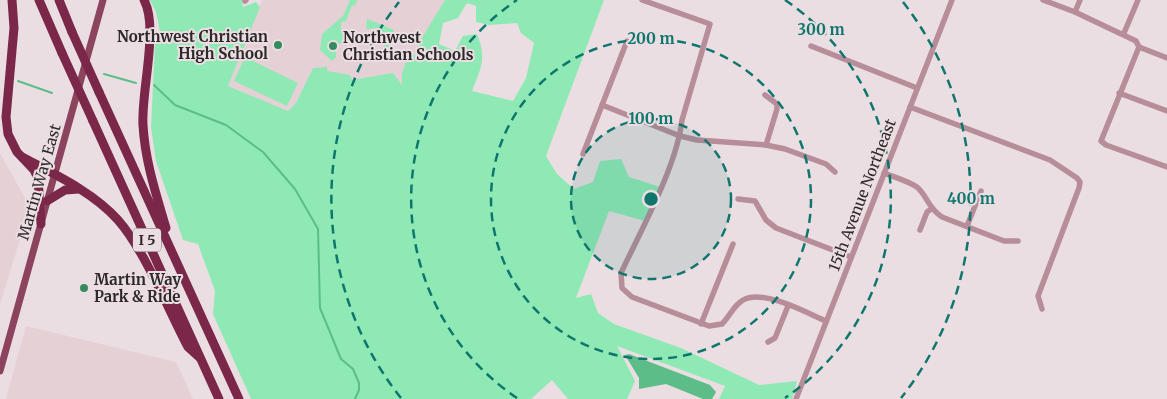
<svg xmlns="http://www.w3.org/2000/svg" width="1167" height="399" viewBox="0 0 1167 399" font-family="Merriweather,serif">
<style>
.built{fill:#e5d0d6}
.green{fill:#8fe9b5;fill-rule:evenodd}
.water{fill:#5dbd88}
.lines{fill:none;stroke-linecap:round;stroke-linejoin:round}
.stream{stroke:#5dbd88;stroke-width:2}
.minor{stroke:#b78d99;stroke-width:5.5}
.major{stroke:#8c445e;stroke-width:7}
.highway{stroke:#7a2749;stroke-width:9}
.highway-bridge{stroke:#7a2749;stroke-width:9}
.ring{fill:none;stroke:#0f766e;stroke-width:2.5;stroke-dasharray:9 6}
.poi-dot{fill:#368b5e;stroke:#ebdee2;stroke-width:2}
.labels{text-anchor:middle;dominant-baseline:central;stroke-width:4;stroke-linejoin:round;paint-order:stroke}
.shield{fill:#ebdee2;stroke:#665f60;stroke-width:1}
.shield-label{font-size:14px;font-weight:bold;fill:#2d2829}
.poi-label{font-size:15px;font-weight:bold;fill:#2d2829;stroke:#ebdee2;text-anchor:start}
.street-label{font-size:15px;fill:#2d2829;stroke:#ebdee2}
.centre{fill:#0f766e;stroke:#ebdee2;stroke-width:2.5}
.ring-label{font-size:15px;text-anchor:middle;font-weight:bold;fill:#0f766e;stroke:#ebdee2;stroke-width:4;stroke-linejoin:round;paint-order:stroke}
</style>
<rect width="100%" height="100%" fill="#ebdee2"/>
<g class="built">
<path d="M262,0H445L372,150L228,86Z"/>
<path d="M0,153L30,207L0,304Z"/>
<path d="M26,326L176,362L193,399H6Z"/>
</g>
<g class="green">
<path d="M150,0H242L243,7L256,2L260,7L228,86L288,111L296,103L313,68L327,67V71L350,75L352,80L393,73L402,85V73L409,54L416,55L420,41L445,0H604L546,156L557,174L574,189L593,182L600,161L621,159L629,177L660,187L645,221L609,211L576,298L591,294L598,313L614,324L681,348L759,385L797,381L792,399H719L725,386L617,346L635,381L627,399H568L552,380L531,399H251L213,314L215,291L198,244L183,240L156,161L151,127L155,43L161,37L156,12ZM467,3L476,6V22L489,25L517,23L521,33L534,43L526,78L513,101L472,91C481,68 487,59 477,34L463,36L455,51L439,44L443,23L458,18Z"/>
<path d="M350,0H357L355,6L352,5L346,21L341,22V31L345,32V43L336,44V57L332,61L320,50L322,34L343,16Z"/>
<path d="M367,19L394,30L388,49L385,48L379,28L366,29Z"/>
<path d="M245,57L298,83L287,106L234,81Z"/>
</g>
<path class="water" d="M629,354L710,385L716,392L712,399H703L666,384L639,389V378L625,355Z"/>
<g class="lines">
<g class="stream">
<path d="M104,74L136,83"/>
<path d="M18,81L52,93"/>
<path d="M154,85L175,105L226,125L263,152L295,189L318,229L320,308L341,359L353,369L359,383V390L355,399"/>
</g>
<g class="minor">
<path d="M642,0L710,24L682,120C677,166 641,230 621,273L622,288L632,297L709,326L722,324C730,316 735,303 745,299C765,290 807,313 826,321"/>
<path d="M1043,0L1075,12L1136,41L1139,47L1101,141L1106,145L1167,167"/>
<path d="M245,1L246,0"/>
<path d="M1075,12L1080,0"/>
<path d="M1124,33L1138,0"/>
<path d="M811,46L917,88"/>
<path d="M1139,47L1167,58"/>
<path d="M1119,93L1167,111"/>
<path d="M765,95L777,104V109L766,145"/>
<path d="M602,105L680,136L697,140L766,145L785,149L826,164L835,172"/>
<path d="M910,107L1050,160L1077,178L1080,182L1079,188L1038,296L1042,309"/>
<path d="M583,154L627,41"/>
<path d="M884,173C894,177 908,181 917,187C928,197 928,208 942,217L1004,241H1018"/>
<path d="M738,199L755,201L766,220L776,228L851,257"/>
<path d="M967,226L981,191"/>
<path d="M920,230L927,212L931,209"/>
<path d="M701,324L733,244"/>
<path d="M768,342L775,338L788,306"/>
<path d="M796,399L952,0"/>
</g>
<path class="major" d="M0,371L103,0"/>
<g class="highway">
<path d="M12,0L14,28L6,117L8,134L17,152L34,170L38,178L41,224"/>
<path d="M39,0L62,53"/>
<path d="M59,0L72,32"/>
<path d="M144,0C159,28 141,91 143,125C145,161 156,194 166,228"/>
<path d="M99,92L239,399"/>
<path d="M93,121L219,399"/>
<path d="M22,157C54,174 93,192 118,220C145,251 168,309 188,347L199,357"/>
<path d="M47,201L65,190L79,189"/>
</g>
<g class="highway-bridge">
<path d="M72,32L99,92"/>
<path d="M62,53L93,121"/>
</g>
</g>
<circle cx="651" cy="199" r="80" fill="#0f766e" fill-opacity=".12"/>
<g class="ring">
<circle cx="651" cy="199" r="80"/>
<circle cx="651" cy="199" r="160"/>
<path d="M517 398A240 240 0 0 1 517 0M785 0A240 240 0 0 1 785 398"/>
<path d="M401 398A320 320 0 0 1 399 2M903 2A320 320 0 0 1 901 398"/>
</g>
<g class="poi-dot">
<circle cx="278" cy="45" r="5"/>
<circle cx="333" cy="46" r="5"/>
<circle cx="84" cy="288" r="5"/>
</g>
<g class="labels">
<rect class="shield" x="133" y="228.5" width="28" height="23" rx="4"/>
<g class="shield-label">
<text x="147" y="240">I 5</text>
</g>
<g class="poi-label">
<text x="268" y="36" text-anchor="end">Northwest Christian<tspan x="268" dy="17">High School</tspan></text>
<text x="343" y="37">Northwest<tspan x="343" dy="17">Christian Schools</tspan></text>
<text x="94" y="279">Martin Way<tspan x="94" dy="17">Park &amp; Ride</tspan></text>
</g>
<g class="street-label">
<text transform="translate(39 182) rotate(-74)">Martin Way East</text>
<text transform="translate(862 195) rotate(-69)">15th Avenue Northeast</text>
</g>
</g>
<circle cx="651" cy="199" r="8" class="centre"/>
<g class="ring-label">
<text x="821" y="35">300 m</text>
<text x="651" y="44">200 m</text>
<text x="651" y="124">100 m</text>
<text x="971" y="204">400 m</text>
</g>
</svg>
